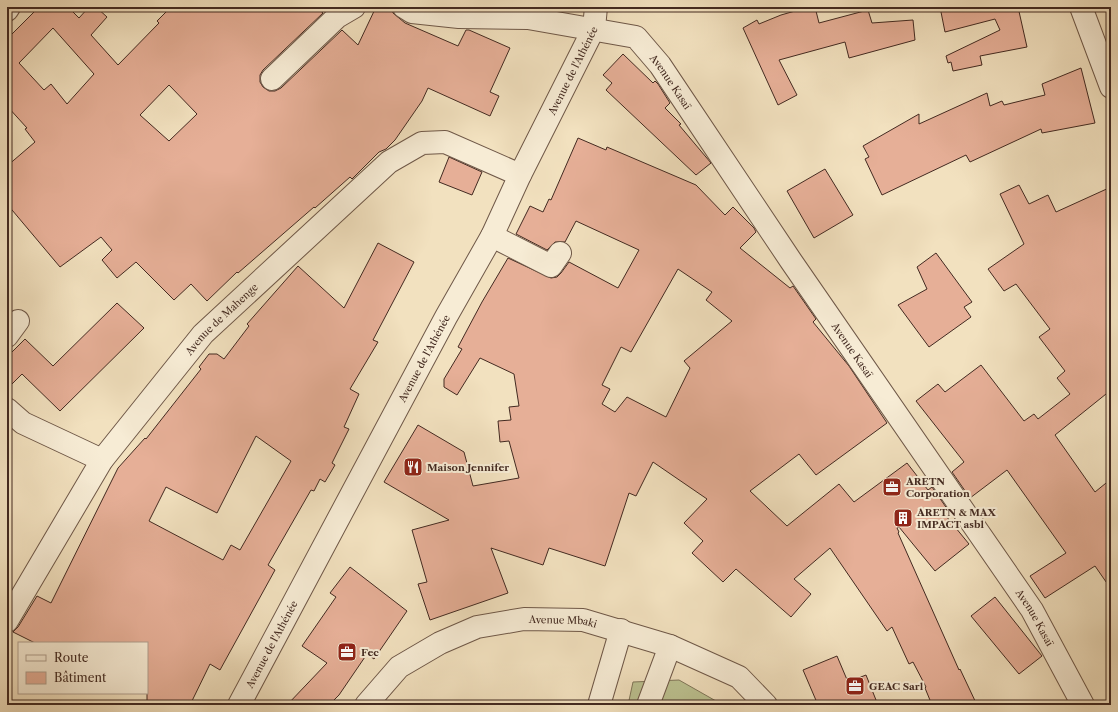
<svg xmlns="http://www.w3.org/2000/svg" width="1118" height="712" viewBox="0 0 1118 712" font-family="'Libre Caslon Text',serif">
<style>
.green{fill:#bcc291;stroke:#807659}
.building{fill:#e6af97;stroke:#432a21;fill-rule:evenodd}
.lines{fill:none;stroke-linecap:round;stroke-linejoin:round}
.street-casing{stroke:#6f5848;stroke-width:24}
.street{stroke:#f7ecd5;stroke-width:22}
.labels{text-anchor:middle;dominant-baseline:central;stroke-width:4;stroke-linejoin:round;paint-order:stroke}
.street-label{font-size:10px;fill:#432a21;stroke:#f7ecd5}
.poi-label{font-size:10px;font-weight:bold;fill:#432a21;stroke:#f7ecd5;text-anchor:start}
</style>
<rect width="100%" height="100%" fill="#f2e1bf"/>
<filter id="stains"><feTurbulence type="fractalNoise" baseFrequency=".005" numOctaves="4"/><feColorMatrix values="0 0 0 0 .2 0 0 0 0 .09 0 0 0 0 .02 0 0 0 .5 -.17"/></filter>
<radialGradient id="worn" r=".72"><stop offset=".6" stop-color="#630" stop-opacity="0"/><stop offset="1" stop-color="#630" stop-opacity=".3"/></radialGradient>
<path class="green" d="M679,680L723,705H628L633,682Z"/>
<g class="building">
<path d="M35,7H74L71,10L79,18L89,7H96L107,17L91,35L118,65L159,23L157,21L171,7H316L323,13L263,70L260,75V82L263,87L269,91H275L281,88L342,30L358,45L376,7L392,8L393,13L405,23L458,46L466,30H469L510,48L490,92L499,96L490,116L428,88L422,101L395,140L386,149L379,152L352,179L350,177L315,208L314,207L238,273L237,272L207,301L191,284L174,300L136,262L117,278L102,260L112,250L101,237L60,267L7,204V166L35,142L25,129L27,128L7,106V39L37,9ZM53,28L94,74L67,104L51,84L44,90L19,63ZM169,85L197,114L169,141L140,115Z"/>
<path d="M809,7H815L819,23L868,10L872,23L913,20L915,40L849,58L845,42L779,60L797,95L778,105L743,28L757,20L759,24L781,15Z"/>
<path d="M940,7H1018L1027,47L980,56L982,65L953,71L951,62L948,63L946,56L1000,30L995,19L945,32Z"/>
<path d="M623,54L653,83L655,81L658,84L670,103L665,108L681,124L679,125L711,163L696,175L606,90L612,83L603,75Z"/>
<path d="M1081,68L1095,123L1042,133L1041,129L970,162L966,155L882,195L865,159L869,157L863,146L919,114V124L987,93L990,106L1002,101L1004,105L1045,95L1042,84Z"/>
<path d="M578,138L606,150L607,147L696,185L725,215L733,207L754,228L756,232L740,248L790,288L793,286L816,319L813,322L849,366L887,423L816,475L799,454L750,491L787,526L839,484L854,502L907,463L928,490L932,487L950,513L946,516L969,544L935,571L899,527L897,528L899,532L898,533L959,670L960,669L977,705H932L925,688L926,687L913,662L909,664L892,627L887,631L830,548L794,579L811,594L791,617L736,569L723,582L692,553L703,541L684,523L707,499L653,462L636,496L629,493L605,566L549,548L543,565L491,548L508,593L430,620L418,584L427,582L412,530L449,520L384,482L418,425L464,452L473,486L519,478L509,441L500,442L498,421L511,420L509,407L519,406L514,374L480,358L457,395L444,387V379L462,349L458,347L482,302L508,258L551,278L557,277L561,273L569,262L618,288L639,250L576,221L565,242H555L547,250L516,234L530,206L543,212L549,199L551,200ZM678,269L712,292L706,300L732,321L684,361L690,368L666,417L627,397L615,412L602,404L610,389L602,385L621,347L631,352Z"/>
<path d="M449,157L482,172L472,195L439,182Z"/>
<path d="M825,169L853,215L814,238L787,191Z"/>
<path d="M1019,185L1029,204L1048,195L1056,212L1111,187V390L1055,435L1095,492L1111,479V589L1095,566L1045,598L1030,576L1066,553L1007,470L970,498L952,472L964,462L916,401L938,384L945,392L981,365L1024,421L1034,414L1038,419L1070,394L1057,378L1065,371L1039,337L1050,329L1016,284L1004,291L988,269L1024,244L1000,194Z"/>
<path d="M378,243L414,262L373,340L378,342L350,389L359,394L344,427L349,429L332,463L335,465L325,482L320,479L314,491L311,490L268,565L275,570L220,670L210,664L190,705H147V643H35L13,632L18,627L37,596L51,603L118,468L145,438L146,439L201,369L199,367L209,354H217L224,359L249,326L247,324L298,266L344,308ZM256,436L291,461L240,550L231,545L223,560L149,521L166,487L217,513Z"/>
<path d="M936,253L972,302L964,307L971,317L929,347L898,305L927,289L917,267Z"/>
<path d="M117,303L144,328L60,411L22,374L7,389V357L25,339L53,366Z"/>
<path d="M350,567L407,611L374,659L367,654L339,695L329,705H287L327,663L302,646L336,597L330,593Z"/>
<path d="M995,597L1042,656L1019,674L971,616Z"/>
<path d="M837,656L848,682L866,675L878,705H818L803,670Z"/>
</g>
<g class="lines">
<g class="street-casing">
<g id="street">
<path id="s1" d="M404,7L412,12L459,17L528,18L636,37L660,65L791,261L1032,610L1083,705"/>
<path d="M1081,7L1111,87"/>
<path d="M7,10L9,7"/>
<path d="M272,79L337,17L354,7"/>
<path d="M492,236L551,266L560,253"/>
<path d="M7,336L18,321"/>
<path d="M7,409L23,423L102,460"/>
<path id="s2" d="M7,621L102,460L203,334L389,162L422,143L445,142L520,175"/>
<path id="s3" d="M239,705L446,317L492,236L520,175L594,28L596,7"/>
<path id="s4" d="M366,705L399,667L440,643L477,627L524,619L583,620L670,646L739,677L766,705"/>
<path d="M599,705L621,630"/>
<path d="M648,705L670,646"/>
</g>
</g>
<use href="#street" class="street"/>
</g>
<defs>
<g id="restaurant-square" transform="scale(1)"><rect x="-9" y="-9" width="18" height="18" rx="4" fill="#8f2418" stroke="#f7ecd5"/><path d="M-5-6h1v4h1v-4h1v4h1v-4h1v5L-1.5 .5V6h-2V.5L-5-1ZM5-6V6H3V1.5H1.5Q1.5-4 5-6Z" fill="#fff"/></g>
<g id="office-square" transform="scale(1)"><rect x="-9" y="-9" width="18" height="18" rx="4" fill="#8f2418" stroke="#f7ecd5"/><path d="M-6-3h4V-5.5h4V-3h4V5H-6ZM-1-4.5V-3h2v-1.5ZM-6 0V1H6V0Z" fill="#fff"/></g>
<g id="building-square" transform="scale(1)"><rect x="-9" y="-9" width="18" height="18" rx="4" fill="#8f2418" stroke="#f7ecd5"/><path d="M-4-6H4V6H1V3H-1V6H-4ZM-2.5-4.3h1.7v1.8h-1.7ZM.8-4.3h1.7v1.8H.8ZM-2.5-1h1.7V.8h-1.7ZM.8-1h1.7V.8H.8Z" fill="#fff"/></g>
</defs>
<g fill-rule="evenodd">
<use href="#restaurant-square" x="413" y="467"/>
<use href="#office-square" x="892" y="487"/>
<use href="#building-square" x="903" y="518"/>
<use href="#office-square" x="347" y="652"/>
<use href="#office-square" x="855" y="686"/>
</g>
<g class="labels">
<g class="street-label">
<text stroke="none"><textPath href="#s3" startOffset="717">Avenue de l'Athénée</textPath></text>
<text stroke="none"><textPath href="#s1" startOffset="292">Avenue Kasaï</textPath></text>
<text stroke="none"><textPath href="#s2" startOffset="372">Avenue de Mahenge</textPath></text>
<text stroke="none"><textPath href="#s1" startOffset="616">Avenue Kasaï</textPath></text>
<text stroke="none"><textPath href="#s3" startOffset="393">Avenue de l'Athénée</textPath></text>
<text stroke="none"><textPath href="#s1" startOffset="940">Avenue Kasaï</textPath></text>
<text stroke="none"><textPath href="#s4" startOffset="225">Avenue Mbaki</textPath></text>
<text stroke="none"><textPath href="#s3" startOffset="69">Avenue de l'Athénée</textPath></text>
</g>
<g class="poi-label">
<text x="427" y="467">Maison Jennifer</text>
<text x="906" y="481">ARETN<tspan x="906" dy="12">Corporation</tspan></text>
<text x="917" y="512">ARETN &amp; MAX<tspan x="917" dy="12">IMPACT asbl</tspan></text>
<text x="361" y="652">Fec</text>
<text x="869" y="686">GEAC Sarl</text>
</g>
</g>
<rect width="1118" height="712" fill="none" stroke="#f2e1bf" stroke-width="24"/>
<rect x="8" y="8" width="1102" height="696" fill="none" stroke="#432a21" stroke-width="2"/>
<rect x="12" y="12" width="1094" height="688" fill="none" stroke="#432a21"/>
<rect x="18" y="642" width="130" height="52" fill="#f7ecd5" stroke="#af9e8d"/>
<rect x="26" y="655" width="20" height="6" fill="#f7ecd5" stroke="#af9e8d"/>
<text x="54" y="662" font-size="12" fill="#432a21">Route</text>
<rect x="26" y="672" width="20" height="12" fill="#e6af97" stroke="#af9e8d"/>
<text x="54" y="682" font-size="12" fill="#432a21">Bâtiment</text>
<rect width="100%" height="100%" filter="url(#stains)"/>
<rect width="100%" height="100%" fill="url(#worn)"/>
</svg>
